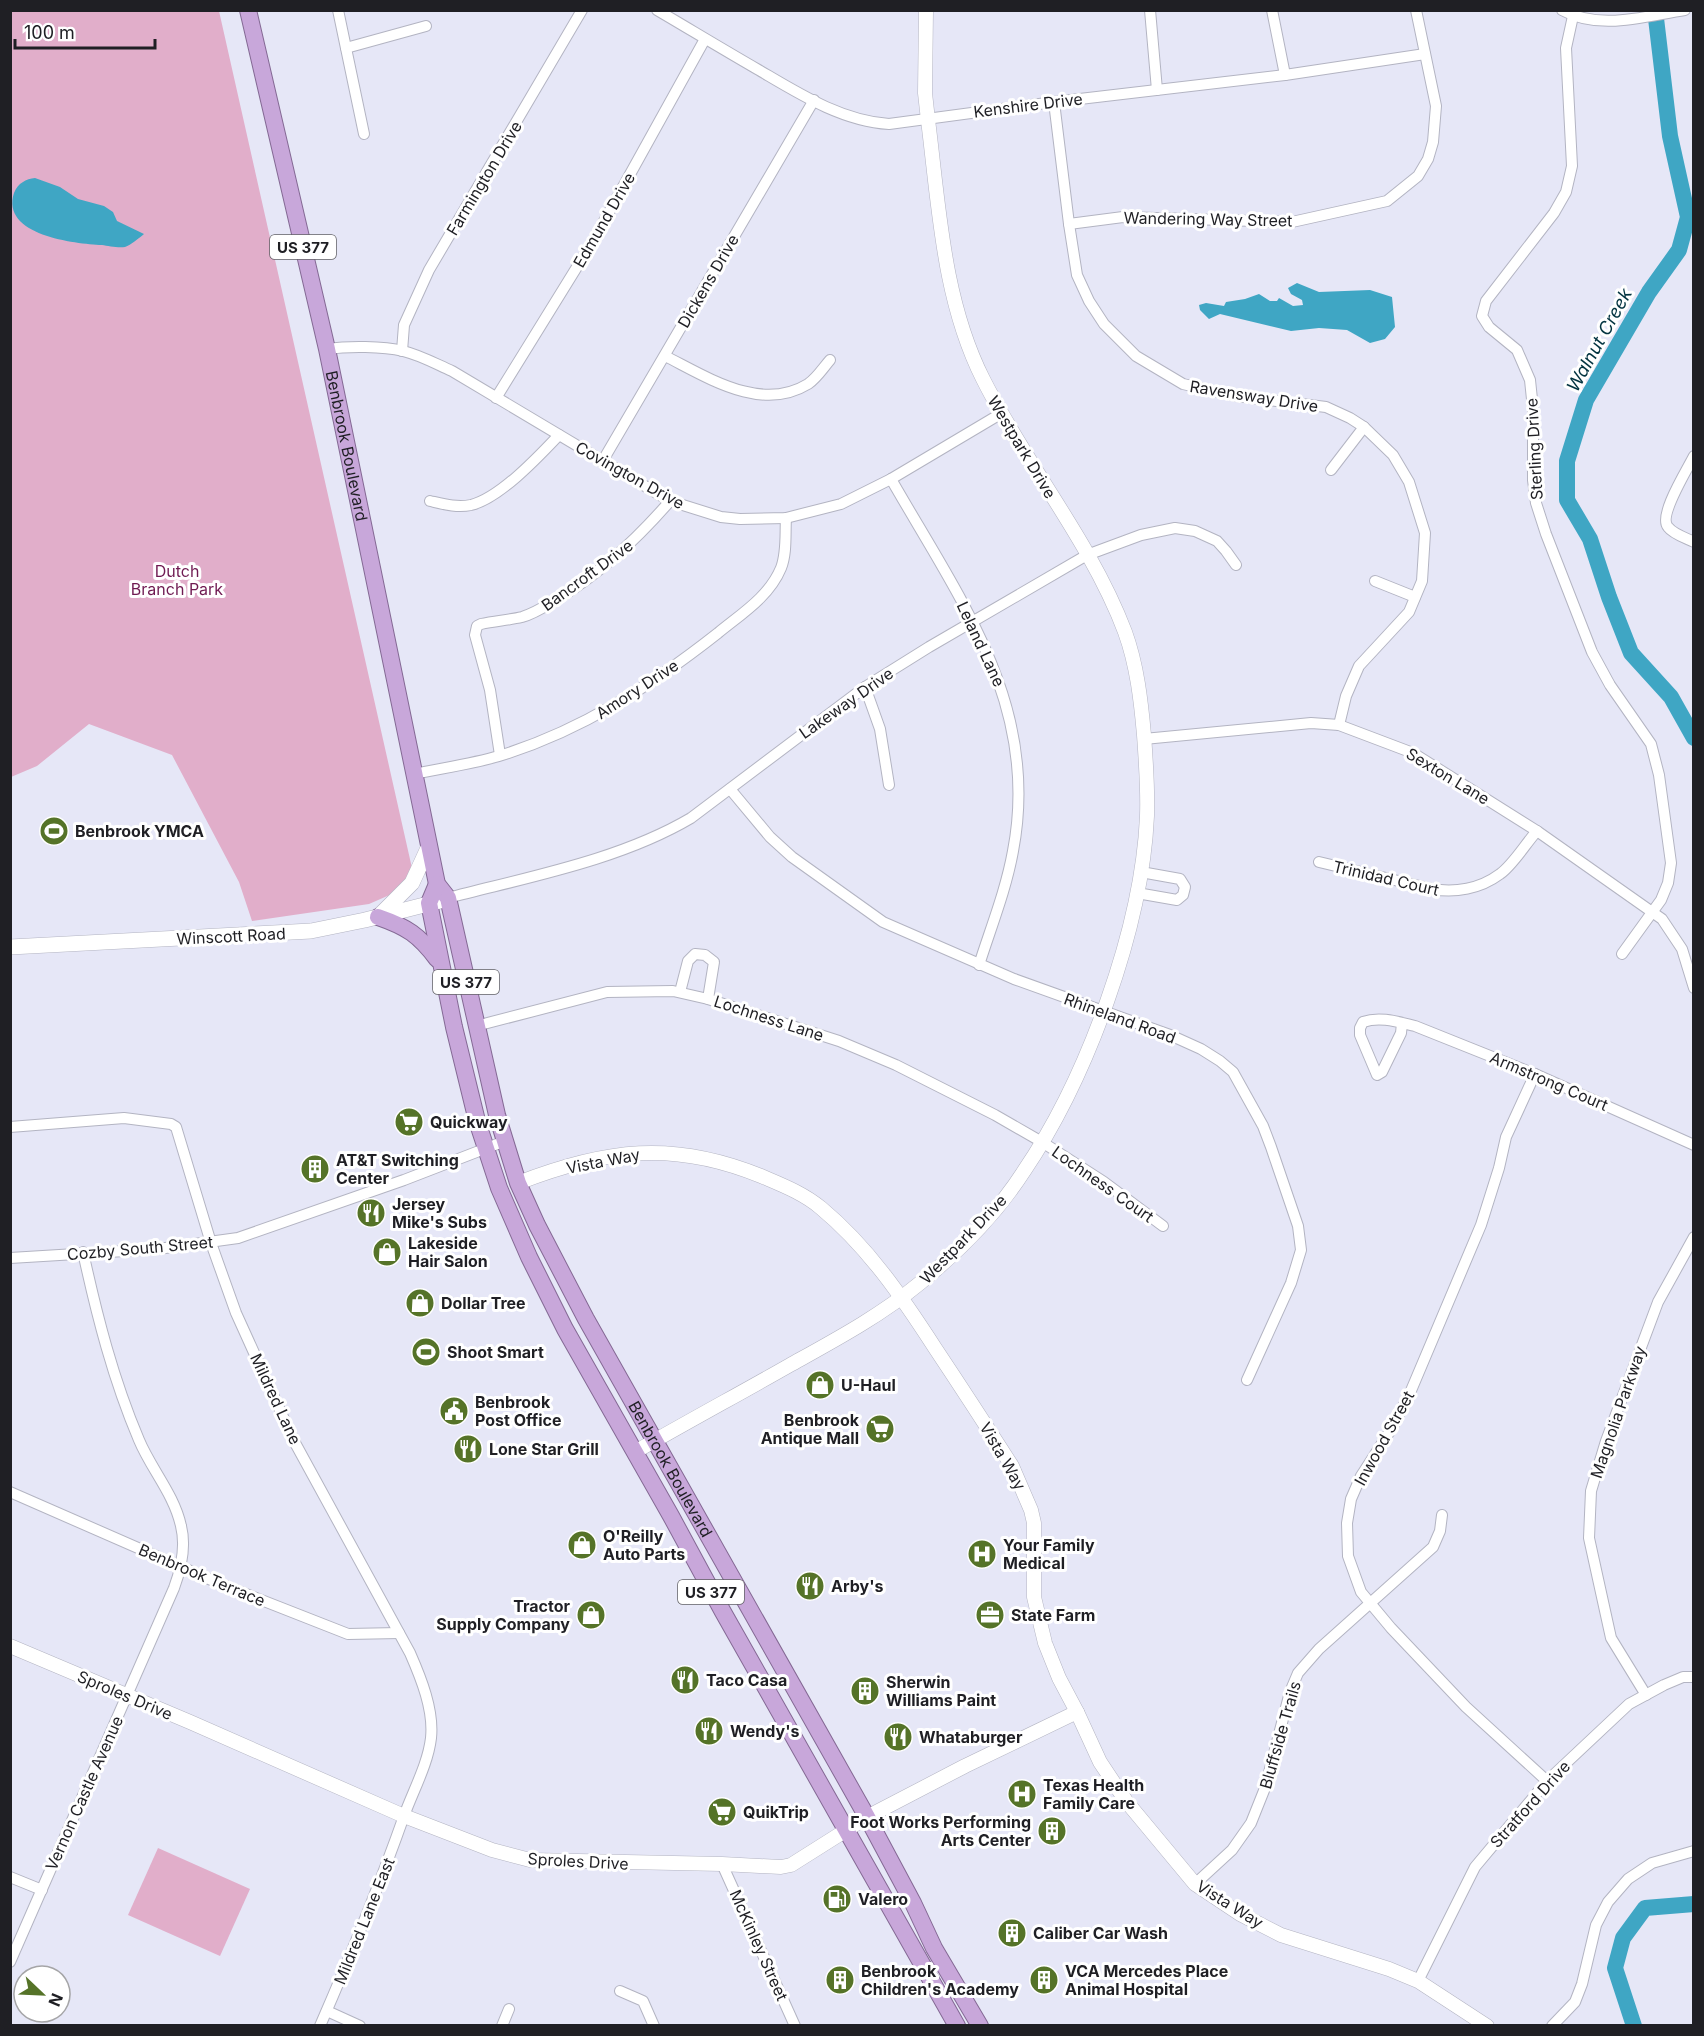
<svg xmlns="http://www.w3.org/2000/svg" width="1704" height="2036" viewBox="0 0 1704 2036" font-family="Inter,sans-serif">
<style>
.green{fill:#e1aeca}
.water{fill:#3fa6c4}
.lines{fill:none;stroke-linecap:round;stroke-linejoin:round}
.river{stroke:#3fa6c4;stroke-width:16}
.minor-casing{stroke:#b3b4c2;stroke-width:12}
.tertiary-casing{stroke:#b3b4c2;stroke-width:15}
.secondary-casing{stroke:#b3b4c2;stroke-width:16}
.trunk-casing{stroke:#846994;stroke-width:18}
.minor{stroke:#fff;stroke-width:10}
.tertiary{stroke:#fff;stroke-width:14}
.secondary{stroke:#fff;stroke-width:15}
.trunk{stroke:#c8a7da;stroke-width:16}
.labels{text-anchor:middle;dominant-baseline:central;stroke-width:6;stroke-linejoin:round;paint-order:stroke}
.shield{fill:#fff;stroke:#626266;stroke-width:1.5}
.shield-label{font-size:15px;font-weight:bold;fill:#1f1f24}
.street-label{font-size:16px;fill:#1f1f24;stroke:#fff}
.park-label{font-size:16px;fill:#6f1a52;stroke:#fff}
.poi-label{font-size:16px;font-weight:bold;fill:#1f1f24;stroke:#fff;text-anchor:start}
.water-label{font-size:18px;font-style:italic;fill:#033441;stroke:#fff}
</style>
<rect width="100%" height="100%" fill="#e6e7f7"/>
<g class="green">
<path d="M11,11H219L414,877L401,890L369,904L252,921L239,882L172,755L89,724L37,766L11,777Z"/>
<path d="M158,1848L250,1889L220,1956L128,1915Z"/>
</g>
<g class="water">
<path d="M35,178L60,187L78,199L104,206L113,212L117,221L144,234C139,238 131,245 125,247C118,248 108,246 102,245C75,244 0,235 14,193C18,183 26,179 35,178Z"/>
<path d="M1297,283L1319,292L1370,290L1392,297L1395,327L1385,339L1370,343L1347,330L1319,328L1291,331L1220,314L1209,319L1200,310L1199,305L1206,303L1224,306L1226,302L1245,299L1259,294L1270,301H1277L1279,298L1293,306L1303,305L1302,300L1291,294L1288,288Z"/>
</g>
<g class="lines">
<g class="river">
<path d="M1655,10L1670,136L1688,217L1679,250L1649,292L1586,400L1567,461V500L1590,539L1609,597L1631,653L1671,697L1694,738"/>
<path d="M1634,2026L1615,1968L1623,1938L1645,1908L1694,1904"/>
</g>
<g class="minor-casing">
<g id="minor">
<path d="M338,10L364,134"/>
<path d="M657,10C691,30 724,50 757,69C798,93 841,121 889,124L1054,102L1285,75L1425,54"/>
<path d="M1150,10L1157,90"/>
<path d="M1272,10L1285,75"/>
<path d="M1562,10C1600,31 1645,16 1685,10"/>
<path d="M1573,16L1566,48L1572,166L1566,192L1554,213L1486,301L1482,316L1489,327L1517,350L1530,380L1533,409V480L1536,503L1546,534L1592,652L1610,685L1651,744L1659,775L1671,863L1668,883L1661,900L1622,954"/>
<path d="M346,48L426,26"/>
<path d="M1054,102L1069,224L1077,275L1089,301L1104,324L1136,356L1183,384L1236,396L1326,407L1350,418L1364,427L1393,455L1409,482L1425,533L1422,581L1409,612L1359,666L1346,696L1339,725"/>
<path d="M1069,224L1123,217L1292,222L1387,201L1418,176L1428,159L1433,142L1436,106L1416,10"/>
<path d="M327,349C348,346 383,346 403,351C420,355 436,364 452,371L670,501L721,517L740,519L786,518L841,504L891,479L1002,413"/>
<path d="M402,351L404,325L429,270L582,10"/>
<path d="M665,356C707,377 761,413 808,384C817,378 823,368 830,360"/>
<path d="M496,398L593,241L705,39"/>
<path d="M1694,456C1687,470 1658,516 1668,527C1673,534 1686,538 1694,542"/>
<path d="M602,462L814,100"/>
<path d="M1331,470L1364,427"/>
<path d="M891,479C959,598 1041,706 1013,851C1006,890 991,927 979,965"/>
<path d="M430,501C443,504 457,508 471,505C500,498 539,456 559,435"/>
<path d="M1375,581L1415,597"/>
<path d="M865,687L880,729L889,785"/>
<path d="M1144,739L1311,723L1339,725L1413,753L1537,831L1662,919L1682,949L1694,988"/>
<path d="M500,755L490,690L475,635L477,626L481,624C495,621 509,620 522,617C536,613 547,605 559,598C602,572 637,539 670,501"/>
<path d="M414,774C442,768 472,764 499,756C581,731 652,685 718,633C741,614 769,597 781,568C787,553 785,534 786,518"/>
<path d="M730,789L770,837L792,857L883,922L1014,979L1170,1035L1201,1049L1220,1061L1233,1072L1263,1126L1271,1147L1298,1226L1301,1250L1291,1283L1247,1380"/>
<path d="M1319,862L1432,889C1455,893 1480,889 1500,874C1513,865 1526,843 1537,831"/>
<path d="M1137,893L1177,900L1183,895L1185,887L1180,879L1141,872"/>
<path d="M448,898C528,877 620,860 691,818L865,687L929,647L1087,555L1141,535L1175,528L1195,531L1217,541L1226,551L1236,565"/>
<path d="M680,992L688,961L695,954L705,955L714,962L708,999"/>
<path d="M1402,1023L1401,1033L1382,1072L1377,1075L1360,1035V1028L1363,1022C1380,1016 1398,1022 1415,1026L1535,1074L1694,1145"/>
<path d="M476,1026L607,992L673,991L708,999L839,1041L896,1065L995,1115L1042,1142L1104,1182L1163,1226"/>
<path d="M1535,1074L1506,1137L1499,1168L1481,1225L1410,1393L1392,1428L1361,1476L1351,1499L1347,1523L1348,1556L1361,1592L1391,1628L1466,1707L1547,1781"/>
<path d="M10,1127L124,1118L171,1124L176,1127L211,1243L236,1313L294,1441L410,1653C421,1678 434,1710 431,1738C428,1764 413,1791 404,1816C379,1887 350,1957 320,2026"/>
<path d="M10,1258L158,1249L238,1238L404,1180L505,1141"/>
<path d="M10,1492L218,1583L348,1634L399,1633"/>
<path d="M1646,1695L1611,1638L1589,1538L1591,1491L1606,1441L1658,1302L1694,1237"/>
<path d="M722,1864L795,2026"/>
<path d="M10,1877L42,1890"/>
<path d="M1195,1884L1232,1850L1251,1823L1265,1788L1290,1692L1298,1673L1319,1649L1433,1547L1440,1531L1442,1515"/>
<path d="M10,1962L174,1588C181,1569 186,1546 181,1526C174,1494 151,1469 139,1440C113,1379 97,1316 83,1252"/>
<path d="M1418,1981L1475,1867L1547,1781L1629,1704L1664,1685L1683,1677H1694"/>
<path d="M620,1991L643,2001L654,2026"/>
<path d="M327,2011L360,2026"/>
<path d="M502,2026L509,2009"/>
<path d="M1552,2026L1575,2002L1582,1984L1596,1925L1608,1902L1628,1879L1652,1863L1694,1851"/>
</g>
</g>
<g class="tertiary-casing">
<g id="tertiary">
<path d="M518,1183C605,1149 673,1140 761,1176C782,1185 803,1193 821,1208C868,1247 902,1297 935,1348C961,1387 987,1427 1012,1466L1031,1510L1034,1523V1597L1045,1643L1059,1678L1077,1712L1100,1762L1126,1801L1195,1884L1240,1914L1281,1935L1389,1969L1418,1981L1487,2026"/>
<path d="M635,1452C687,1422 739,1394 790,1365C835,1340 880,1316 920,1283C958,1252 997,1213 1024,1171C1087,1078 1142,929 1147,816C1148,789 1146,762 1144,735C1141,701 1137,665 1125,632C1091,542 1026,465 983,379C943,300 939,207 928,120L925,93L926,10"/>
<path d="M10,1646L190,1722L404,1816L492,1850L530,1860L722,1864L781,1867L791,1865L867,1817L965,1766L1077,1712"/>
</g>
</g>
<g class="secondary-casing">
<g id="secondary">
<path d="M381,914L412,883L429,846"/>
<path d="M10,947L311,931L365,920L440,901"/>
</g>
</g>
<g class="trunk-casing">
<g id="trunk">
<path id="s1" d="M248,10L327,349L437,884L448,898L497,1115L518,1183L537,1225L586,1319L867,1817L913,1903L934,1948L980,2026"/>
<path d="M437,884L429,903L454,1027L477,1121L499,1188L529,1257L565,1329L671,1516L723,1612L957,2026"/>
<path d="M378,917C407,927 419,935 437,959"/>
</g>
</g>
<use href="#minor" class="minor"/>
<use href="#tertiary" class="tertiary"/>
<use href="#secondary" class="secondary"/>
<use href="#trunk" class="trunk"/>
</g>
<defs>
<g id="stadium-disc" transform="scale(1.5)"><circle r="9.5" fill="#557328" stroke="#fff"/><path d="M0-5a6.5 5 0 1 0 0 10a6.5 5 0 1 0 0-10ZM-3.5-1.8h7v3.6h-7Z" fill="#fff"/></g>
<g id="supermarket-disc" transform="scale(1.5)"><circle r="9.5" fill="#557328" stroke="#fff"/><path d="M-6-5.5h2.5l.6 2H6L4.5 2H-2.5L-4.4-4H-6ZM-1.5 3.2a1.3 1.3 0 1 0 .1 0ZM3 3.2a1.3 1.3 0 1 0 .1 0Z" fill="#fff"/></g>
<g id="building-disc" transform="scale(1.5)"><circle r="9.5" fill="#557328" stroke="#fff"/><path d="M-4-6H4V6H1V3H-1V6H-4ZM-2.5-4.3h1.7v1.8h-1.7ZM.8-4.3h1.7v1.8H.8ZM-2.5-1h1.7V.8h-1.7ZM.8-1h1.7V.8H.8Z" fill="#fff"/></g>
<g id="restaurant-disc" transform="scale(1.5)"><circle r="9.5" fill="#557328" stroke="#fff"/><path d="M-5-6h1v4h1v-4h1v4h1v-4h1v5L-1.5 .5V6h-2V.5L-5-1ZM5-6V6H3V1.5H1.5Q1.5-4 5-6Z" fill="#fff"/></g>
<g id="shop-disc" transform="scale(1.5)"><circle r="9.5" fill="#557328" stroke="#fff"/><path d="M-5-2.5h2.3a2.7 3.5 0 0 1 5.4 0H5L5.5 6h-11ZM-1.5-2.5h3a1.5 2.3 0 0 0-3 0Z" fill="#fff"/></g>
<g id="civic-disc" transform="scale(1.5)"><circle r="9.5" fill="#557328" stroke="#fff"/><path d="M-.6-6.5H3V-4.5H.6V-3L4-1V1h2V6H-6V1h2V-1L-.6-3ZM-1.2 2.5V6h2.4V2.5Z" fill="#fff"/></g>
<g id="hospital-disc" transform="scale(1.5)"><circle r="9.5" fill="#557328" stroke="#fff"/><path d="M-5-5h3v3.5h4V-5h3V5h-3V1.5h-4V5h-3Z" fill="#fff"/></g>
<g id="office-disc" transform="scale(1.5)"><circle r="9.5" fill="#557328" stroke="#fff"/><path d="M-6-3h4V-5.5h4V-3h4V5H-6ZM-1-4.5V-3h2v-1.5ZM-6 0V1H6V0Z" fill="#fff"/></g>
<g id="fuel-disc" transform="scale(1.5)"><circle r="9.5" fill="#557328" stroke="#fff"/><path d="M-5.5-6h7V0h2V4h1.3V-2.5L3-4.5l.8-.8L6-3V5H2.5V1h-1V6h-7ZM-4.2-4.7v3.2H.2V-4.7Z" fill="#fff"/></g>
</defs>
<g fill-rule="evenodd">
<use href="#stadium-disc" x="54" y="831"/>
<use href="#supermarket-disc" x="409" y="1122"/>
<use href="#building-disc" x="315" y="1169"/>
<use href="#restaurant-disc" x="371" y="1213"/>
<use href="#shop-disc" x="387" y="1252"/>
<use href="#shop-disc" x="420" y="1303"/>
<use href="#stadium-disc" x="426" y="1352"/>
<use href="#shop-disc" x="820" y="1385"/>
<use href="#civic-disc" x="454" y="1411"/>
<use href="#supermarket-disc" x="880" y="1429"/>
<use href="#restaurant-disc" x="468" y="1449"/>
<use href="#shop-disc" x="582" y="1545"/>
<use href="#hospital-disc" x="982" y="1554"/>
<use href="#restaurant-disc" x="810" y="1586"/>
<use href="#shop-disc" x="591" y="1615"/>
<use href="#office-disc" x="990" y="1615"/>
<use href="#restaurant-disc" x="685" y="1680"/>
<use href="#building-disc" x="865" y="1691"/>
<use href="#restaurant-disc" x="709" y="1731"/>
<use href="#restaurant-disc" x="898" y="1737"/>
<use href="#hospital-disc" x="1022" y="1794"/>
<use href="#supermarket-disc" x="722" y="1812"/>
<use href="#building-disc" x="1052" y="1831"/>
<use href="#fuel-disc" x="837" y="1899"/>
<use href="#building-disc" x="1012" y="1933"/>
<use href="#building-disc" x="840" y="1980"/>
<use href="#building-disc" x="1044" y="1980"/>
</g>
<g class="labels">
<g class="shield">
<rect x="270" y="235" width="66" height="24" rx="4.5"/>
<rect x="433" y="970" width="66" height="24" rx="4.5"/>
<rect x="678" y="1580" width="66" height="24" rx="4.5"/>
</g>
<g class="shield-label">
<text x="303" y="247">US 377</text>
<text x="466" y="982">US 377</text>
<text x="711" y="1592">US 377</text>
</g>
<g class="street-label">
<text transform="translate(1028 105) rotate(-7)">Kenshire Drive</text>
<text transform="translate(484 178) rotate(-59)">Farmington Drive</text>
<text transform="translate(1208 219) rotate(1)">Wandering Way Street</text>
<text transform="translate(604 220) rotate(-60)">Edmund Drive</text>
<text transform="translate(708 281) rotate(-60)">Dickens Drive</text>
<text transform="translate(1254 396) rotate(9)">Ravensway Drive</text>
<text stroke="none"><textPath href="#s1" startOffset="447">Benbrook Boulevard</textPath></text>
<text transform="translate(1022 447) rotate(59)">Westpark Drive</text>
<text transform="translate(1534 449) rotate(-93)">Sterling Drive</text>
<text transform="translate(630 475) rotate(29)">Covington Drive</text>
<text transform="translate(587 575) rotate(-36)">Bancroft Drive</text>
<text transform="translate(981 644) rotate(65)">Leland Lane</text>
<text transform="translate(637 689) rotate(-33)">Amory Drive</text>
<text transform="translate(846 703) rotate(-35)">Lakeway Drive</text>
<text transform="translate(1448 776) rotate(31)">Sexton Lane</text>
<text transform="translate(1386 878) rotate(13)">Trinidad Court</text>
<text transform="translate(231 936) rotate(-3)">Winscott Road</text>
<text transform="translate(769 1018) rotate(18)">Lochness Lane</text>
<text transform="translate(1120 1018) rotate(20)">Rhineland Road</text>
<text transform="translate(1549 1081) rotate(23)">Armstrong Court</text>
<text transform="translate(603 1161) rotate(-11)">Vista Way</text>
<text transform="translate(1103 1184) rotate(35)">Lochness Court</text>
<text transform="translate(963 1239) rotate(-46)">Westpark Drive</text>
<text transform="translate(140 1248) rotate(-5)">Cozby South Street</text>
<text transform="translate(276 1399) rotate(65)">Mildred Lane</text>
<text transform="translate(1618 1412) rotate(-71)">Magnolia Parkway</text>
<text transform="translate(1384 1438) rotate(-61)">Inwood Street</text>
<text transform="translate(1003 1456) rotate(60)">Vista Way</text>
<text stroke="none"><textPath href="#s1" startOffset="1530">Benbrook Boulevard</textPath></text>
<text transform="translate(202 1575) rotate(23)">Benbrook Terrace</text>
<text transform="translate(125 1695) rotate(23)">Sproles Drive</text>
<text transform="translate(1280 1735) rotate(-74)">Bluffside Trails</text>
<text transform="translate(84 1793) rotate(-66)">Vernon Castle Avenue</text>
<text transform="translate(1530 1804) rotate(-48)">Stratford Drive</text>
<text transform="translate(578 1861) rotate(3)">Sproles Drive</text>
<text transform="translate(1230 1904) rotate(32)">Vista Way</text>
<text transform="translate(364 1921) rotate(-68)">Mildred Lane East</text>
<text transform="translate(759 1945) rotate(66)">McKinley Street</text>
</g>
<g class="park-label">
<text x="177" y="571">Dutch<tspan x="177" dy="18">Branch Park</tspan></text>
</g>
<g class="poi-label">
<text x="75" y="831">Benbrook YMCA</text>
<text x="430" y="1122">Quickway</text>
<text x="336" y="1160">AT&amp;T Switching<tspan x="336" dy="18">Center</tspan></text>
<text x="392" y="1204">Jersey<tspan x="392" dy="18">Mike's Subs</tspan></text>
<text x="408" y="1243">Lakeside<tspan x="408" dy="18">Hair Salon</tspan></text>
<text x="441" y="1303">Dollar Tree</text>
<text x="447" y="1352">Shoot Smart</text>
<text x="841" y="1385">U-Haul</text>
<text x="475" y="1402">Benbrook<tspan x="475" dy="18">Post Office</tspan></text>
<text x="859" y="1420" text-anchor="end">Benbrook<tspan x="859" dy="18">Antique Mall</tspan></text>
<text x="489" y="1449">Lone Star Grill</text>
<text x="603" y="1536">O'Reilly<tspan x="603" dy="18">Auto Parts</tspan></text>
<text x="1003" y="1545">Your Family<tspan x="1003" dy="18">Medical</tspan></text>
<text x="831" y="1586">Arby's</text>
<text x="570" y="1606" text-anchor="end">Tractor<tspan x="570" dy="18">Supply Company</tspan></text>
<text x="1011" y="1615">State Farm</text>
<text x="706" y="1680">Taco Casa</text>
<text x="886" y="1682">Sherwin<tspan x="886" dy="18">Williams Paint</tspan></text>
<text x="730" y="1731">Wendy's</text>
<text x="919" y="1737">Whataburger</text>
<text x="1043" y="1785">Texas Health<tspan x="1043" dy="18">Family Care</tspan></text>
<text x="743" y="1812">QuikTrip</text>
<text x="1031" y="1822" text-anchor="end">Foot Works Performing<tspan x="1031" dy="18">Arts Center</tspan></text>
<text x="858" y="1899">Valero</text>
<text x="1033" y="1933">Caliber Car Wash</text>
<text x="861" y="1971">Benbrook<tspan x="861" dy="18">Children's Academy</tspan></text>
<text x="1065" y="1971">VCA Mercedes Place<tspan x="1065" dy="18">Animal Hospital</tspan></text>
</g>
<g class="water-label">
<text transform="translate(1599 340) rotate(-61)">Walnut Creek</text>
</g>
</g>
<rect width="1704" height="2036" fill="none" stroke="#1f1f24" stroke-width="24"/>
<g transform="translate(42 1994) rotate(113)"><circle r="28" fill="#ffffff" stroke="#a5a5a7" stroke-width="1.5"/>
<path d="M0-4.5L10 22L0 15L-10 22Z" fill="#557328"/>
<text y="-9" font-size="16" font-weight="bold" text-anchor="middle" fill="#1f1f24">N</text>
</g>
<path d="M15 39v9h140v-9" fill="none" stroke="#1f1f24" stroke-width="3"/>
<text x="24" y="39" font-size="18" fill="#1f1f24" stroke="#ffffff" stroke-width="4.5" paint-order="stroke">100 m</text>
</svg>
